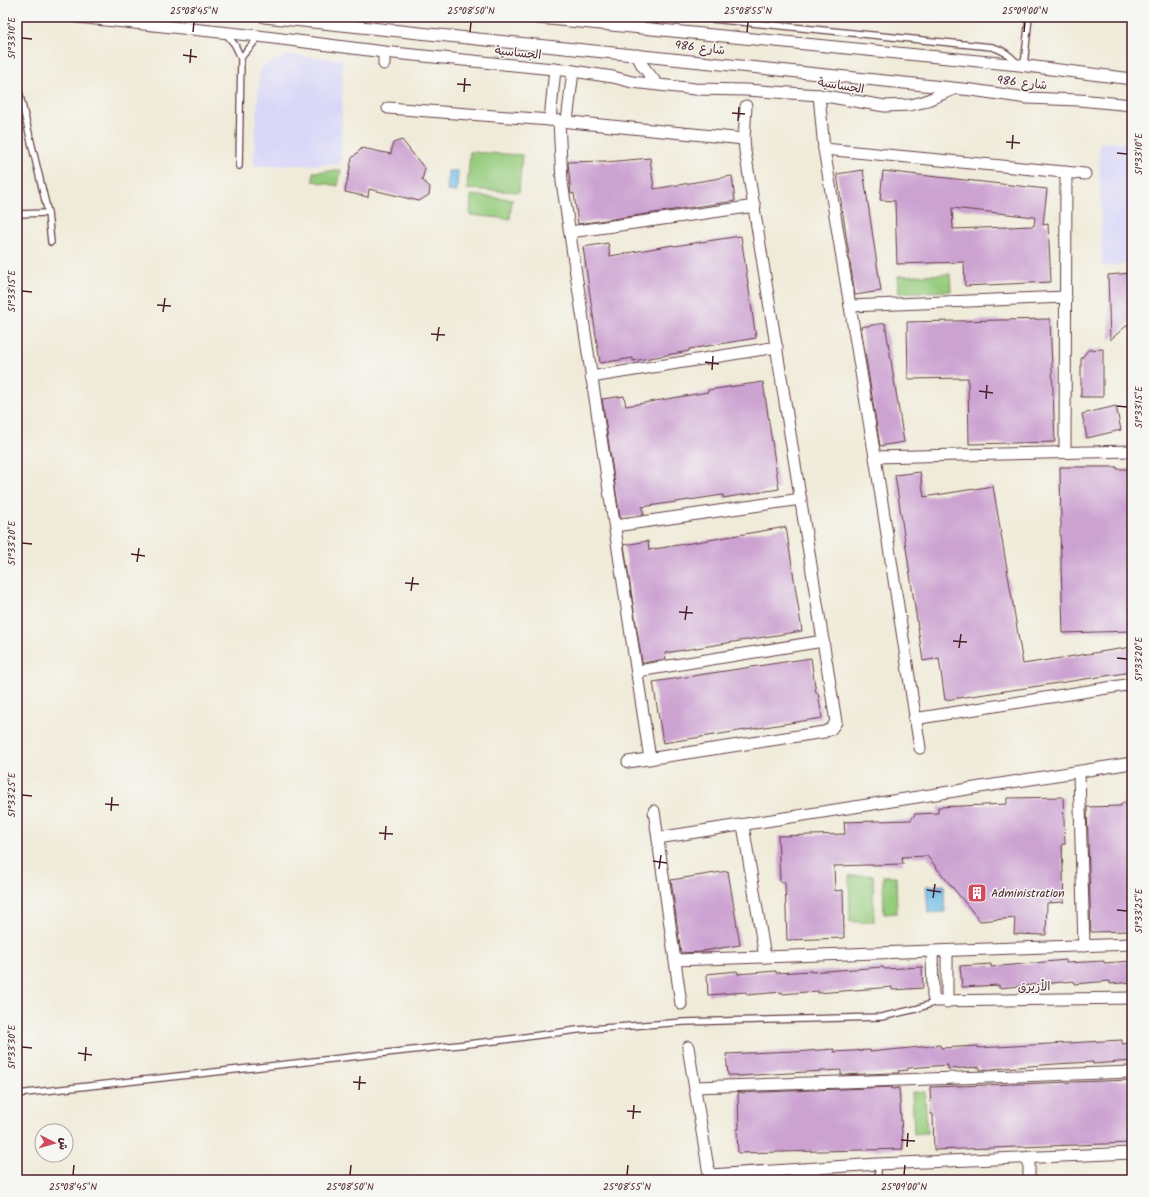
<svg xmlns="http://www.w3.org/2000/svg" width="1149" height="1197" viewBox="0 0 1149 1197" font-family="Kalam,'Playpen Sans Arabic',sans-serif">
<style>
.built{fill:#d9d7f8}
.green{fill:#96cc7d;stroke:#707654}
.water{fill:#68bae4;stroke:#596c88}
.building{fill:#cca2d1;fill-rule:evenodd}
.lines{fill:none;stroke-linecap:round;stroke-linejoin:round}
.lane-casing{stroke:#633e45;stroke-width:8}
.street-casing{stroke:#633e45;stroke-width:13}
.lane{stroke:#fff;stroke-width:5.5}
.street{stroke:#fff;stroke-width:11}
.ticks{fill:none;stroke:#4a1f2b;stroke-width:1.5}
.labels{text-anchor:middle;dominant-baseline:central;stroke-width:3;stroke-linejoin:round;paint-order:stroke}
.street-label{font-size:12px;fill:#4a1f2b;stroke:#f6f6f2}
.poi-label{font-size:12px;fill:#4a1f2b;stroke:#f6f6f2;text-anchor:start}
.neatline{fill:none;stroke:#4a1f2b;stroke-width:1.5}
.ticks-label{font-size:10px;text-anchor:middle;fill:#4a1f2b}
</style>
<rect width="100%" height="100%" fill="#f6f6f2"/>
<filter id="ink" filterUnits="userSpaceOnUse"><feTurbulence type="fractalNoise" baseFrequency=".025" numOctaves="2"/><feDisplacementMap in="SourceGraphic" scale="8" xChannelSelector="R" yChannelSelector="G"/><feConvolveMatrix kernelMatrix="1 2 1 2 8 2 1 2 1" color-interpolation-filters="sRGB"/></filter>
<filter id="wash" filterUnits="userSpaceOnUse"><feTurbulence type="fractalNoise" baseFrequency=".012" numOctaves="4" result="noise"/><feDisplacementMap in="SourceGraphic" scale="16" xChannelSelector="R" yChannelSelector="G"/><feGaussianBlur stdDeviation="0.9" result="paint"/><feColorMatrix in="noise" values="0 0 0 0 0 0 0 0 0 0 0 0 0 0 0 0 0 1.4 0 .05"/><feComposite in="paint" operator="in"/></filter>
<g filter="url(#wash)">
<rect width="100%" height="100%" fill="#f0ebd9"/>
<g class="built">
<path d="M287,55L343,60L341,164L253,166L260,68Z"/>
<path d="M1114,142L1132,144V264L1102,266L1099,143Z"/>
</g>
<g class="green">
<path d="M470,152L522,155L519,192L467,189Z"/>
<path d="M341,170L338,186L313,181V172Z"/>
<path d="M471,195L512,199L510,219L470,215Z"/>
<path d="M950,274L951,291L899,293L898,276Z"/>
<path d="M873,875L874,922H850L849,876Z"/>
<path d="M883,876H896L897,913L884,914Z"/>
<path d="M912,1092H925L927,1133L914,1134Z"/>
</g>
<g class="water">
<path d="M448,171H458L457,192L447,191Z"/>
<path d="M944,885L945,912L928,913L926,886Z"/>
</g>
<g id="blocks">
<g class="building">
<path d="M402,140L425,169L422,180L430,187L429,195L419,201L369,189L368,197L345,192L352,158L362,148L391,154L393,143Z"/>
<path d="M650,158L654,189L732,176L735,201L578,224L574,193L571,194L568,162L606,161V162Z"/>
<path d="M863,170L881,291L855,295L837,174Z"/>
<path d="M883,171L1047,189L1043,225L1048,224L1051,282L965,286L964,262L897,264L895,201L880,200ZM952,208L1035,217L1034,226L953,229Z"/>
<path d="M741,236L756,338L689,349V351L633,361V358L600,363L583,247L608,243L610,256L673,245L674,246Z"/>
<path d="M1132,273V321L1110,340L1108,275Z"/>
<path d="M1050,319L1055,442L969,444L968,378L908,379L907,322Z"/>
<path d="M885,323L904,442L880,446L861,327Z"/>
<path d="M1103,349V397H1081V359L1088,350Z"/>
<path d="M763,382L779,489L723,498V495L642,507L644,515L620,518L602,399L624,396L626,406L708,392V390Z"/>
<path d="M1116,406L1121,430L1087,438L1082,414Z"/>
<path d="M1060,467H1117V469H1132V631L1063,633L1060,528H1061Z"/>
<path d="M920,472L924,497L993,486L1023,664L1132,647V672L945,700L939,658L923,661L895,475Z"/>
<path d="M786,527L802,631L665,653L666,659L642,663L624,545L648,541L649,550Z"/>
<path d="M811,658L816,693H818L822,718L663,743L653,682Z"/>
<path d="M1063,797L1065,844H1062L1064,902L1047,903L1046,935L1014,934L1015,918L980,921L927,856L902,857L903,864L834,866L835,891L843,890L844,938L787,940L785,882H780L778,836L845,834L844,822L911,820L915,814L938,813V807L1007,804V798Z"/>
<path d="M1121,803H1132V931L1091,932L1087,807L1121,806Z"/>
<path d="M728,871L740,945L703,951V952L681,953L671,880Z"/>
<path d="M1066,960V963L1104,961V963L1132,961V982L1110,984V981L1074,984V981L999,988V985L962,987L960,966L991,964V967Z"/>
<path d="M883,967L884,969L922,967L923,988L892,990V987L818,993V991L782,994V992L747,995L746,992L708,995L707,974L737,971L738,974L776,971V973L811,971V972Z"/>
<path d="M1122,1040V1044L1132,1043V1061L1093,1064V1062L1055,1064L980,1070V1067L948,1069V1065L908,1068V1070L898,1071L899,1073H891L841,1075V1070L738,1076L737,1075H728L726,1054L795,1051V1052L834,1049V1052L870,1050V1052L940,1045L941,1048L978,1046V1048Z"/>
<path d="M1132,1080V1143L934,1150L933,1114H931L930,1087Z"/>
<path d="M892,1087V1089L899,1088L903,1149L738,1153L737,1129H739L738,1093Z"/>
</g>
</g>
</g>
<g filter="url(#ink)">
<use href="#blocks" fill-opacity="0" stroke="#633e45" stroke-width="1"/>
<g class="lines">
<g class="lane-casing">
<g id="lane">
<path d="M691,17L992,47C1004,50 1009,55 1017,63"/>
<path d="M226,34L235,45L241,58L239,166"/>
<path d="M241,58C246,50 255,44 258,36"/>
<path d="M1024,66L1029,17"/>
<path d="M17,83L48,213L51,242"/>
<path d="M17,214L48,213"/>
<path d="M17,1094L503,1040L577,1030L684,1022L881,1017L916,1009L936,1002"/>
<path d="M878,1164V1180"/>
</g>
</g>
<g class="street-casing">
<g id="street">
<path d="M77,17L258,36L384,52L573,71L613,77L632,82L695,89L746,90L819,95L885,106L910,105L923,102L954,89"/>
<path d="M264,17L972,90L1027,98L1079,100L1132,105"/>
<path d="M529,17L1019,65L1132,79"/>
<path d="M637,55L642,65L657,84"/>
<path d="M384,64V52"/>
<path d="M819,95L824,149L875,457L920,748"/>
<path d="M388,108L550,120L744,139"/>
<path d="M550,120L555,69"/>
<path d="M559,121L562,182L650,759"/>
<path d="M567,121L573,71"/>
<path d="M824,149L1085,174"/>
<path d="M570,232L755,206"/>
<path d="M850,306L1066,297"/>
<path d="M591,377L777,347"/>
<path d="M1065,451L1066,172"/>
<path d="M875,457L1132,451"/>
<path d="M615,526L801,499"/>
<path d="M638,671L823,641"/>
<path d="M914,719L1132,684"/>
<path d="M628,762L824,732L831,729L836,722L745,151L744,139L746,106"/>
<path d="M1079,772L1084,946"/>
<path d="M654,811L681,1004"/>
<path d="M743,825L765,957"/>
<path d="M658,838L1132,763"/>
<path d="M932,951L933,996L934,1000L936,1001L1132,998"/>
<path d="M947,951V1002"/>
<path d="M675,960L1132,944"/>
<path d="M688,1047L710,1180"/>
<path d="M695,1087L1132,1072"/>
<path d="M1029,1157V1180"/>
<path d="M710,1175L878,1164L1132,1153"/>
</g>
</g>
<use href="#lane" class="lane"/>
<use href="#street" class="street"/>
</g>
</g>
<path class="ticks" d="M193,32L194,22M470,32L471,22M747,32L748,22M1024,32L1025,22M22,38L32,39M183,55L197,57M190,63L191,49M457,84L471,85M464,92L465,78M732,113L745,114M738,121L739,107M1006,142L1020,143M1012,149L1013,135M1117,153L1127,154M22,291L32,292M157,305L171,306M163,312L165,298M431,334L445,335M437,341L439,327M705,362L719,364M712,370L713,356M979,391L993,393M986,399L987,385M1117,406L1127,407M22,543L32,544M131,554L145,556M137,562L139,548M405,583L419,584M411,591L413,577M679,612L693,613M685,620L687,606M953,641L967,642M959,648L961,634M1117,658L1127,659M22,795L32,796M105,804L119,805M111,811L112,797M379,833L393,834M385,840L386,826M653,861L667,863M659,869L661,855M927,890L941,892M933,898L935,884M1117,910L1127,911M22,1047L32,1048M78,1053L92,1055M85,1061L86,1047M353,1082L366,1083M359,1090L360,1076M627,1111L641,1112M633,1119L634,1105M901,1140L915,1141M907,1147L908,1133M73,1175L74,1165M350,1175L351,1165M627,1175L628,1165M904,1175L905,1165"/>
<defs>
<g id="building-square" transform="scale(1)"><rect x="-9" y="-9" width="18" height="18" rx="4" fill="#d1495b" stroke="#f6f6f2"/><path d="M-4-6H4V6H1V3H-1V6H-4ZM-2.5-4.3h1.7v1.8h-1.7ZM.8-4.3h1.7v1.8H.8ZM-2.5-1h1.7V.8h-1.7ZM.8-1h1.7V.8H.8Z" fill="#fff"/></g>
</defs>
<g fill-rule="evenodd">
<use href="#building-square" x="977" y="893"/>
</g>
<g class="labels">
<g class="street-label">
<text transform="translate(700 48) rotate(6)">شارع 986</text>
<text transform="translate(518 53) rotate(6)">الجساسية</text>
<text transform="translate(1022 83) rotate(6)">شارع 986</text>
<text transform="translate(841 86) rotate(9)">الجساسية</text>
<text transform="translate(1034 987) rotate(-1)">الأزيرق</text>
</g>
<g class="poi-label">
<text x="991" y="893">Administration</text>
</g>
</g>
<rect width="1149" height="1197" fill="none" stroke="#f6f6f2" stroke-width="44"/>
<g transform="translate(54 1143) rotate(96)"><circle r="19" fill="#f6f6f2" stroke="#b1a0a2"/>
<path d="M0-3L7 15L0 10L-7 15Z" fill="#d1495b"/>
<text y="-6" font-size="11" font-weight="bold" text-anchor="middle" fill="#4a1f2b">ش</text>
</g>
<rect x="22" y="22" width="1105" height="1153" class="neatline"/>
<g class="ticks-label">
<text x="194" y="14">25°08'45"N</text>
<text x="471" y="14">25°08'50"N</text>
<text x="748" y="14">25°08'55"N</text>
<text x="1025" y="14">25°09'00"N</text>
<text transform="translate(11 38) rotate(-90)" y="4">51°33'10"E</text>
<text transform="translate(1138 154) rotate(-90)" y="4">51°33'10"E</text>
<text transform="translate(11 291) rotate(-90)" y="4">51°33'15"E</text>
<text transform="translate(1138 407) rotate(-90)" y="4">51°33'15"E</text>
<text transform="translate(11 543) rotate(-90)" y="4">51°33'20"E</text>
<text transform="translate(1138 659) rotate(-90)" y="4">51°33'20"E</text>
<text transform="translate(11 795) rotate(-90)" y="4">51°33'25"E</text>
<text transform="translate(1138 911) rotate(-90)" y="4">51°33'25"E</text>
<text transform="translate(11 1047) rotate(-90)" y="4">51°33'30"E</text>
<text x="73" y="1190">25°08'45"N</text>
<text x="350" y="1190">25°08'50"N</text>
<text x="627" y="1190">25°08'55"N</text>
<text x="904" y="1190">25°09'00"N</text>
</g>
</svg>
